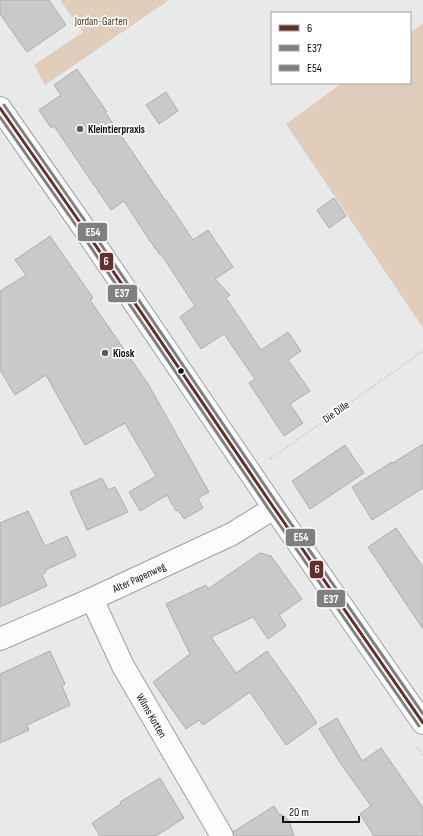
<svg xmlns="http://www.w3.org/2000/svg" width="423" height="836" viewBox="0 0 423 836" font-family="'Sofia Sans Condensed',sans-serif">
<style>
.green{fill:#e0cdbc}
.building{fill:#c8caca;stroke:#acadad}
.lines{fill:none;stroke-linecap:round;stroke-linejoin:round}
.minor-casing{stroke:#9fa1a1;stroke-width:24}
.path{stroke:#d4d6d6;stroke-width:2.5;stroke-dasharray:2 2;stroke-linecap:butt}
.minor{stroke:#fcfcfc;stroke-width:22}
.bus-1-casing{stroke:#fff;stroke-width:6}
.bus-2-casing{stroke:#fff;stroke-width:6}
.bus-3-casing{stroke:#fff;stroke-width:6}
.bus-1{stroke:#662f29;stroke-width:3}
.bus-2{stroke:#808080;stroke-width:3}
.bus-3{stroke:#808080;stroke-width:3}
.poi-dot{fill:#5b5c5c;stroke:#fff;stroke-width:1.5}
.bus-dot{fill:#0f1010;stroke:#fff;stroke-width:1.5}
.labels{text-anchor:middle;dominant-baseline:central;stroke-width:3.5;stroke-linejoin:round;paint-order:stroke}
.park-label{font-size:11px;fill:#4f3214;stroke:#fff}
.poi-label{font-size:11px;font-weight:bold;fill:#0f1010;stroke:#fff;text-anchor:start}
.street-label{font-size:11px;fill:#0f1010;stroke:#fff}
.line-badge{stroke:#fff;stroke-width:1.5}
.badge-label{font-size:11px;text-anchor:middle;font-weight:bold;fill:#fff}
</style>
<rect width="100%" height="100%" fill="#e8eaea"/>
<g class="green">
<path d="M60,0H169L45,85L34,65L83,32Z"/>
<path d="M423,23V328L286,124L342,83H410V33Z"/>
</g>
<g class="building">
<path d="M0,0H49L66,25L27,52L0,14Z"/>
<path d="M77,69L107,112H105L165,200H166L193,240L208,230L233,267L215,279L230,295L226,298L261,350L288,332L301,351L288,360L310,391L290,404L303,423L284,436L249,383L255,379L224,334L201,349L180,317L195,306L161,254L160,255L150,241L124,201L111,210L54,126L51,128L39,110L61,95L54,85Z"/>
<path d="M166,92L178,111L159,124L146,105Z"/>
<path d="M334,198L346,216L329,228L317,210Z"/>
<path d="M50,236L93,298L90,300L148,384L209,492L198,498L203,508L184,519L178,510L176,511L167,495L140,511L129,492L156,476L125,423L85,445L46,375L15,395L0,370V291L26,275L15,260Z"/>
<path d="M423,444V488L372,520L352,487L392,462L393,463Z"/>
<path d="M345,445L364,473L310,509L292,481Z"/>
<path d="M102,478L108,490L115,487L128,512L87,530L70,492Z"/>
<path d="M28,511L45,546L67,536L76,556L45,570L46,572L42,575L47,586L0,607V523Z"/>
<path d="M396,528L423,567V629L368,547Z"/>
<path d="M260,553L271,556L302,599L279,615L286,626L268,639L253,617L211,637L236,673L267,651L297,693L317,723L286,745L250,692L203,725L199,720L186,729L153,682L190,654L166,604L206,585L208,589Z"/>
<path d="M50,651L65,684L62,686L70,705L27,725L29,730L0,743V674Z"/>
<path d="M337,718L362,761L381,748L423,808V836H374L360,814L371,806L341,764L319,729Z"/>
<path d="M160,778L184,818L156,836H100L92,823L121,804L120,802Z"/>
<path d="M274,806L279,814L284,816L289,821L294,836H234L233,832Z"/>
</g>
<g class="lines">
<g class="minor-casing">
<g id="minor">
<path d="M0,108L79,221L274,508L423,723"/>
<path id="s1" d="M92,599L123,666L222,836"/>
<path id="s2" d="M0,639L92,599L232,534L274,508"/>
</g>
</g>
<g class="path">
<path d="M270,459L423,351"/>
<path d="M417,747L423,755"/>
</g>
<use href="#minor" class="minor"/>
<g class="bus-1-casing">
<path id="bus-1" d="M0,108L79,221L274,508L423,723"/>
</g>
<g class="bus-2-casing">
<path id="bus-2" d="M0,117L75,224L270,511L419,726"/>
</g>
<g class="bus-3-casing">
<path id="bus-3" d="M4,105L83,218L278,505L423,714"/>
</g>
<use href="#bus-1" class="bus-1"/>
<use href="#bus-2" class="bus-2"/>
<use href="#bus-3" class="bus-3"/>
</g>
<g class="poi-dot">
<circle cx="80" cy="129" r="4"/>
<circle cx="105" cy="353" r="4"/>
</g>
<circle class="bus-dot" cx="181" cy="371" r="3.5"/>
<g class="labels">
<g class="park-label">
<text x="101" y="21">Jordan-Garten</text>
</g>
<g class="poi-label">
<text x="88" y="129">Kleintierpraxis</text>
<text x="113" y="353">Kiosk</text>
</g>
<g class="street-label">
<text transform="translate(336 412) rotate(-35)">Die Dille</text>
<text stroke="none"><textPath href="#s2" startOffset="152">Alter Papenweg</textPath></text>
<text stroke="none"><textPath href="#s1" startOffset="131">Wilms Kotten</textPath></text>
</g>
</g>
<g class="line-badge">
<rect x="77" y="222" width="31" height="20" rx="4" fill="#808080"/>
<rect x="99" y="252" width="15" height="19" rx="4" fill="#662f29"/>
<rect x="107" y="284" width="31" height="19" rx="4" fill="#808080"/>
<rect x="285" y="528" width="31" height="19" rx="4" fill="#808080"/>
<rect x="309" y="560" width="15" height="19" rx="4" fill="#662f29"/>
<rect x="316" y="589" width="30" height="19" rx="4" fill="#808080"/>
</g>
<g class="badge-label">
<text x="93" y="236">E54</text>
<text x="106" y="265">6</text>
<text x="122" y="297">E37</text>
<text x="301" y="541">E54</text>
<text x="317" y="573">6</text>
<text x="331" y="603">E37</text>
</g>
<rect x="271" y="12" width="140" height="72" fill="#ffffff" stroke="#9f9f9f"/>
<rect x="279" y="25" width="20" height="6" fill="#662f29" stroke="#9f9f9f"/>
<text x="307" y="32" font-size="12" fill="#0f1010">6</text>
<rect x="279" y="45" width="20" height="6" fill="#808080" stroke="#9f9f9f"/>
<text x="307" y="52" font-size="12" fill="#0f1010">E37</text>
<rect x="279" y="65" width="20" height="6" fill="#808080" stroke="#9f9f9f"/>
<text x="307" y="72" font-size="12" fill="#0f1010">E54</text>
<path d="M283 816v6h76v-6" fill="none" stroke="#0f1010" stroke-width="2"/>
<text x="289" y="816" font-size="12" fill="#0f1010" stroke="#ffffff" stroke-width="3" paint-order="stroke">20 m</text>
</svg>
